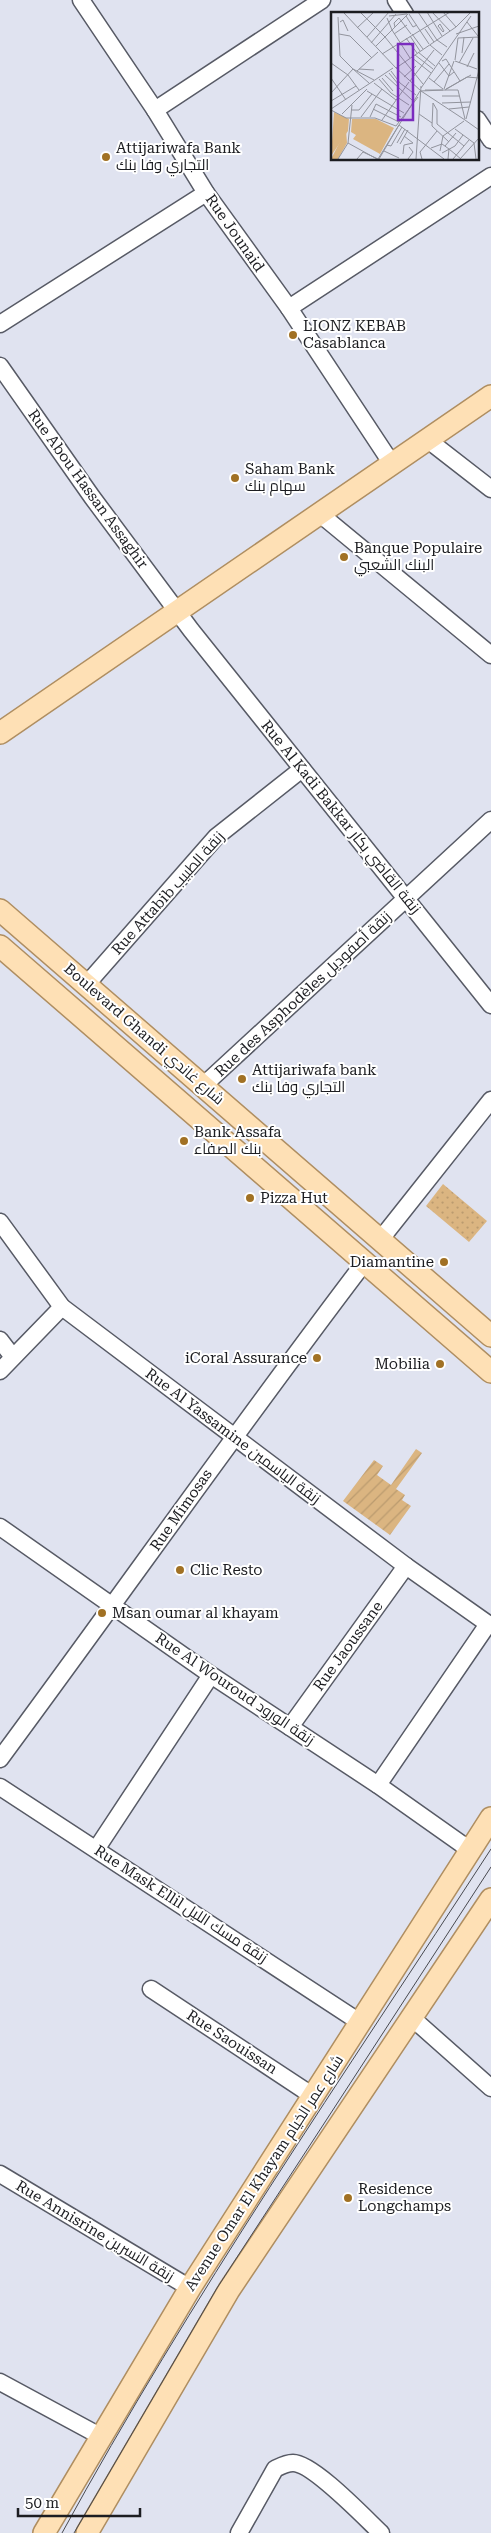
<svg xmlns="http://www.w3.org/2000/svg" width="491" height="2533" viewBox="0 0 491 2533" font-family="'Roboto Serif',Cairo,serif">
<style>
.grass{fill:url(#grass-dots)}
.garden{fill:url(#garden-furrows)}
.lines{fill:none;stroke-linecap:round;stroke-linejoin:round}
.minor-casing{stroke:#575a65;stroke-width:19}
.major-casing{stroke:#af8e61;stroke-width:24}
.minor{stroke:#fff;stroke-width:16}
.major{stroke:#fee0b5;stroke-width:21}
.tram{stroke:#48494f;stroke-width:1}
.poi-dot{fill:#a17124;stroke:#fff;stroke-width:2}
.labels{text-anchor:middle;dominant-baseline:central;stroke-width:4;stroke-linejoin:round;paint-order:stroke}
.poi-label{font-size:15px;fill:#1c1d21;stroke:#fff;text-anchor:start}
.street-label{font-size:15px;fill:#1c1d21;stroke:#fff}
.inset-road{fill:none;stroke:#92949d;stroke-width:1}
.view{fill:#7b2cbf;fill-opacity:0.15;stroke:#7b2cbf;stroke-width:2.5}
.inset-edge{fill:none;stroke:#1c1d21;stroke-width:2.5}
</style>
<defs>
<pattern id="grass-dots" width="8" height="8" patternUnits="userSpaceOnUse" patternTransform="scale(1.25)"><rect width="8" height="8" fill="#dbb581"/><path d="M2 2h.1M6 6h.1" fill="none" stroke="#bb9b6f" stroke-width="1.8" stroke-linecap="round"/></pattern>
<pattern id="garden-furrows" width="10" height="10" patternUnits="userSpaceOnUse" patternTransform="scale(1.25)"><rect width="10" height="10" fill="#dbb581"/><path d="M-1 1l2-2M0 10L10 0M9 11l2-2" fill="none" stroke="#bb9b6f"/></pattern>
</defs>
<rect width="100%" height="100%" fill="#e0e3f0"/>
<path class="grass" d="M443,1184L487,1221L469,1242L426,1206Z"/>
<path class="garden" d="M416,1449L422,1453L396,1489L405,1495L402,1500L411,1506L390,1535L343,1501L374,1460L383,1466L377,1475L391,1485Z"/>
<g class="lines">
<g class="minor-casing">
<g id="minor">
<path d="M81,0L155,110L206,193L289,308L392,464"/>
<path d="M396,0L405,14"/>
<path d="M155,110L322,0"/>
<path d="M477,119L491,140"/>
<path d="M289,308L491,176"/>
<path d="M0,324L206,193"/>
<path d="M0,366L92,497L191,630L491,1005"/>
<path d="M428,440L491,489"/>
<path d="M320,514L491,655"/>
<path d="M86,985L216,837L302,769"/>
<path d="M204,1085L491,820"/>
<path d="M0,1222L62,1307L406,1566L491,1626"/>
<path d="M380,1240L491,1100"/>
<path d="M0,1340L13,1357"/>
<path d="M0,1371L62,1307"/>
<path d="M0,1527L211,1675L378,1785L470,1850"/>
<path d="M290,1727L406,1566"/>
<path d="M0,1759C122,1594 240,1426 364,1263"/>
<path d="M378,1785L488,1624"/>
<path d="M0,1787L361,2023"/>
<path d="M97,1848L211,1675"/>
<path d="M151,1989L313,2096"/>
<path d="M411,2017L491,2088"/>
<path d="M0,2174L190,2288"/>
<path d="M0,2382L100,2436"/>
<path d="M239,2533L275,2469C281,2466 286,2463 293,2463C313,2463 365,2518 381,2533"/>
</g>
</g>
<g class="major-casing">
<g id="major">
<path d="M0,733L491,396"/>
<path d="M0,910L491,1336"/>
<path d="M0,946L491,1372"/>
<path d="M44,2533L190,2288L491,1818"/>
<path d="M87,2533L229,2290L491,1899"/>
</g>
</g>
<use href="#minor" class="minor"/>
<use href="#major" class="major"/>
<g class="tram">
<path d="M62,2533C191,2297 344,2075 491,1849"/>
<path d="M74,2533L217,2288L491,1867"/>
</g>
</g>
<g class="poi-dot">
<circle cx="106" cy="157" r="5"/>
<circle cx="293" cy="335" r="5"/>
<circle cx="235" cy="478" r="5"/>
<circle cx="344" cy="557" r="5"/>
<circle cx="242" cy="1079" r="5"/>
<circle cx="184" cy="1141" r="5"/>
<circle cx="250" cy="1198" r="5"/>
<circle cx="444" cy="1262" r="5"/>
<circle cx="317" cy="1358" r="5"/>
<circle cx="440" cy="1364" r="5"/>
<circle cx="180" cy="1570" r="5"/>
<circle cx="102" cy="1613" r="5"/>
<circle cx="348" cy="2198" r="5"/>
</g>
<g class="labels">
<g class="poi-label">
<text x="116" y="148">Attijariwafa Bank<tspan x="116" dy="17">التجاري وفا بنك</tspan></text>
<text x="303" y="326">LIONZ KEBAB<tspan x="303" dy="17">Casablanca</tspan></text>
<text x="245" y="469">Saham Bank<tspan x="245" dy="17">سهام بنك</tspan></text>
<text x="354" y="548">Banque Populaire<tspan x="354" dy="17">البنك الشعبي</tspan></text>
<text x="252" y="1070">Attijariwafa bank<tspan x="252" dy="17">التجاري وفا بنك</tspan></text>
<text x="194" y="1132">Bank Assafa<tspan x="194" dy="17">بنك الصفاء</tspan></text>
<text x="260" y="1198">Pizza Hut</text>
<text x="434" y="1262" text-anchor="end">Diamantine</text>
<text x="307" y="1358" text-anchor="end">iCoral Assurance</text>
<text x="430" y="1364" text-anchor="end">Mobilia</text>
<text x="190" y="1570">Clic Resto</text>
<text x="112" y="1613">Msan oumar al khayam</text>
<text x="358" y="2189">Residence<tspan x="358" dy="17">Longchamps</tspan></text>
</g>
<g class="street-label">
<text transform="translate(235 233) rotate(55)">Rue Jounaid</text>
<text transform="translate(88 489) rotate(54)">Rue Abou Hassan Assaghir</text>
<text transform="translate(341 817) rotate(51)">Rue Al Kadi Bakkar زنقة القاضي بكار</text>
<text transform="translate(168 893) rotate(-48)">Rue Attabib زنقة الطبيب</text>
<text transform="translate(303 994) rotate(-43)">Rue des Asphodèles زنقة أصفوديل</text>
<text transform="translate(144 1034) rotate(41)">Boulevard Ghandi شارع غاندي</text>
<text transform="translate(233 1436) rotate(37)">Rue Al Yassamine زنقة الياسمين</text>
<text transform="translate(181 1510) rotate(-55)">Rue Mimosas</text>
<text transform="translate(348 1646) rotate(-54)">Rue Jaoussane</text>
<text transform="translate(235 1689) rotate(34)">Rue Al Wouroud زنقة الورود</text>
<text transform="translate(181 1904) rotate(33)">Rue Mask Ellil زنقة مسك الليل</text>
<text transform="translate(232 2042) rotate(33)">Rue Saouissan</text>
<text transform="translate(264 2173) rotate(-57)">Avenue Omar El Khayam شارع عمر الخيام</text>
<text transform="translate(95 2231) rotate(31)">Rue Annisrine زنقة النسرين</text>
</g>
</g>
<g transform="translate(331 12)">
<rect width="148" height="148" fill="#e0e3f0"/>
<path d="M15,118L16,131L7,147H0Z" fill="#dbb581"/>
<path d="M3,100L18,107L17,119L0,144Z" fill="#dbb581"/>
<path d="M21,107H45L63,116L49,142L22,127L25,123L20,120Z" fill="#dbb581"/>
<path class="inset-road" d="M29,0L54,25L92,72M87,0L106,28L116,35M96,0L111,24M101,0L119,19M112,0L125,15M13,1L65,56M78,2L98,32M58,4L76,2M75,4L82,15L86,13M7,5L9,44M56,6L61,18L79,46M9,10L12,8L17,19M136,10L147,24M109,12L113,19L112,20L107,14ZM64,15L63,11L68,6L80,22M26,16L43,0M94,17L103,30M8,22L19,24L41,46M63,22L76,13M81,22L92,37M125,22L148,14M79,24L89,39M36,25L58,0M75,26L86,41M40,31L65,2M99,33L111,43M45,34L77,2M87,40L104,54M131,41L133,25M51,42L119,0M84,43L102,57M9,44L22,57L43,68M80,45L100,61M124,48L127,26L148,25M111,49L115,47L129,69M124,49L146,57M0,51L17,63L28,78M108,51L118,64L123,60M128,51L142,26M136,55L143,41M65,56L125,15L140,0M65,56L90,79L134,108M28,57L43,58M26,59L47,40M60,59L69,71L85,83M58,61L68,73M54,63L81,88M73,65L85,54M0,66L15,88M51,66L62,79M98,66L112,77M48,67L60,81L78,93M79,69L103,38M103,70L118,52M43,71L65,88M90,76L140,4M113,77L123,49M115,77L140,63M94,78H112M114,78H127L134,107M36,79L73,101M0,81L22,57L38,71M111,84H128M0,89L25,74M102,91L106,98V112L133,134M102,91L101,114L118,130M111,91L140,90M0,97L62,56M42,97L68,110M118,97L138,95M0,98L15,106H44L65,114L87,85M21,98H28L41,82M11,102L36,77M88,102L101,111M30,105L51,77M39,105L45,92L70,105M135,107L148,58M51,108L78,70M134,108L148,118M124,117L143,131L145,147M17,131L46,147M66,131L74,117M69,132L77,118M56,133L60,134L71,115M114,134L125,121M100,136L111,132L118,137L117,147M118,137L130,147M53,139L68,146M109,139L112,124L133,109M111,141L124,134L132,123M72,142L73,133L82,131L73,124M7,147L17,131L21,93M26,147L32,140L47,147L89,79L114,78L136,65L148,66M48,147L68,113L113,147M77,147L82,140L78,135M85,147L90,74M91,147L89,140L106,119M122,147L138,128M129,147L148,126"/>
<path class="view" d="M67,32H82V108H67Z"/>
<rect width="148" height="148" class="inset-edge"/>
</g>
<path d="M18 2508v8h122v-8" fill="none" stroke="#1c1d21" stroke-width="2.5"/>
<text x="25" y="2508" font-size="15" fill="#1c1d21" stroke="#ffffff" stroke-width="4" paint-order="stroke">50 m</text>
</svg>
